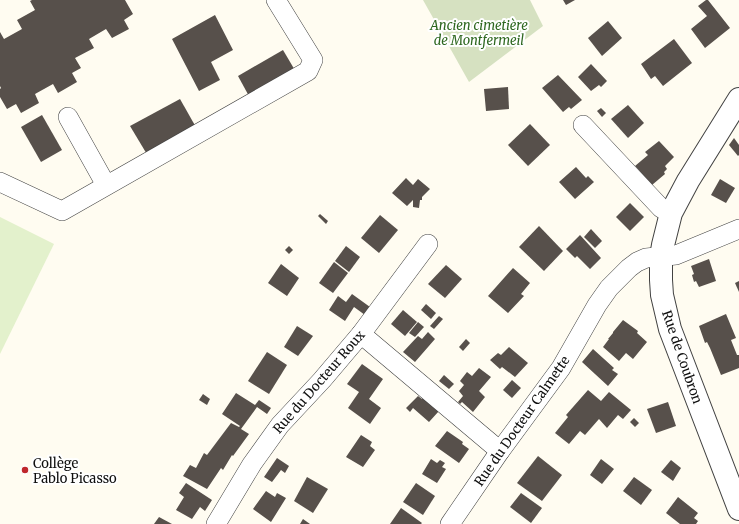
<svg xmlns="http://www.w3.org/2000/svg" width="739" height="524" viewBox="0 0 739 524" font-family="Merriweather,serif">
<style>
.cemetery{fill:#d6e1c1}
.pitch{fill:#e3f1cc}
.building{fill:#57504b}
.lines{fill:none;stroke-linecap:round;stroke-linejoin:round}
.minor-casing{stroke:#424242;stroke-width:20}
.tertiary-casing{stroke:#424242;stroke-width:24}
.minor{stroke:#fff;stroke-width:19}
.tertiary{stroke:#fff;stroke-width:22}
.poi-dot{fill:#bf272c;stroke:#fff;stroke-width:1.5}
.labels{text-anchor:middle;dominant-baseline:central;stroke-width:4;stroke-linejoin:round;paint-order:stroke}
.park-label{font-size:13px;font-style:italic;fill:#2d671f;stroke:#fff}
.street-label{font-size:13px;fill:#0f0f0f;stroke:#fff}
.poi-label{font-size:13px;fill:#0f0f0f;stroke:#fff;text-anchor:start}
</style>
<rect width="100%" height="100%" fill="#fffcf1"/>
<path class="cemetery" d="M423,0H530L543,26L469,82Z"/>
<path class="pitch" d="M0,217L54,244L0,354Z"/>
<g class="building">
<path d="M32,0H125L133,14L124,20L129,29L112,38L106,29L89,39L94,48L75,58L81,68L72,73L77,82L58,93L53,84L35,94L39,103L21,113L16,104L7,109L0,97V89L1,88L0,86V32L4,39L22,29L17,20L35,10L30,1Z"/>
<path d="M563,0H575L566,5Z"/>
<path d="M706,0H708L730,28L705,48L691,29L707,16L698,6Z"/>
<path d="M215,15L233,50L211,62L220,80L199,91L172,39Z"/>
<path d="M608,21L622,38L602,56L588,38Z"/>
<path d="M674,39L692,63L663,86L655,76L651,79L641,64Z"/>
<path d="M283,50L296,72L250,98L238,76Z"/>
<path d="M591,64L607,81L601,87L599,85L591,91L578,77Z"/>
<path d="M558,75L582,100L571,109L569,107L563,112L542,88Z"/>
<path d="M508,87L509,109L486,111L484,89Z"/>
<path d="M180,99L197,129L148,156L130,126Z"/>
<path d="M628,105L644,123L628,138L611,119Z"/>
<path d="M601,108L606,113L602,117L597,111Z"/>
<path d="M42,115L62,150L41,162L21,127Z"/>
<path d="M530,124L550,145L528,166L508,145Z"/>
<path d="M734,138L739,145V155L738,156L729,145Z"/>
<path d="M659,141L674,157L665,166L667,169L664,172L665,174L652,185L635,166L648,155L645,152Z"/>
<path d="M576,167L586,178L588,176L594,182L575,199L559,182Z"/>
<path d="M406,178L413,185L418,179L430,189L422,197V200H420L419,208L413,207V200L407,206L392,193Z"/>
<path d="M720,179L735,188L726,203L711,195Z"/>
<path d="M630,203L644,217L630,231L616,217Z"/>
<path d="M320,214L328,221L326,224L318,216Z"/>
<path d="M380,215L398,230L379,253L361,238Z"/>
<path d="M539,226L563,251L544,271L519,247Z"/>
<path d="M591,229L602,241L595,248L584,237Z"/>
<path d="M580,235L601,258L590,269L577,256L575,258L566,249Z"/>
<path d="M289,246L293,250L289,254L285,250Z"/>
<path d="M346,246L360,257L349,272L335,261Z"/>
<path d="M709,259L716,281L699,287L696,281L694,282L692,275L694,274L691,266Z"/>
<path d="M334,262L348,273L333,293L319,283Z"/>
<path d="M281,264L299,278L287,296L268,283Z"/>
<path d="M446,265L462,279L445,298L428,284Z"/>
<path d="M513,268L530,283L521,294L524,296L508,313L488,296Z"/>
<path d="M739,281V292L735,283Z"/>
<path d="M352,294L370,307L365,315L354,307L345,321L329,310L338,296L346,302Z"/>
<path d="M426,304L436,313L431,319L421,310Z"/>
<path d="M403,310L417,322L405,336L391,324Z"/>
<path d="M726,314L736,338L731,340L737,355H739V368L721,375L710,348L707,342L705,343L699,326Z"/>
<path d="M439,316L443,319L434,329L430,326Z"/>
<path d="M623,320L638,331L637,333L647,342L633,359L626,353L619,361L603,347L609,339H608L613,333V332Z"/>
<path d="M418,322L424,327L415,337L409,333Z"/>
<path d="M297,326L313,336L298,356L284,347Z"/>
<path d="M428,332L435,339L415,362L403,352L418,336L422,339Z"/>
<path d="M466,339L470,343L463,351L459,347Z"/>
<path d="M509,347L528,363L515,377L502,367L500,369L490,360L498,353L501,355Z"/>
<path d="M593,349L614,368L612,370L618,374L608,386L582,362Z"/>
<path d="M267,352L287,365L269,394L248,381Z"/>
<path d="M362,364L383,379L369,399L381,408L370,424L348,408L359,392L347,384Z"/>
<path d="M479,368L491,377L479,391L485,397L473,412L462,402L460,404L458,402L463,396L459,391L464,385L460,381L467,372L472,376Z"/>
<path d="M444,375L454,384L449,389L439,381Z"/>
<path d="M512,380L521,388L512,398L503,390Z"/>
<path d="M588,390L601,401L609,392L631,410L623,419L618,415L607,428L599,419L585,435L580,431L569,444L555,433L568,417L566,415Z"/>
<path d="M236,393L255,405L259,400L271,408L267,414L257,407L241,429L249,434L233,456L232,455L223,470L221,468L207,489L183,476L190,465L196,468L204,453L207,455L231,423L239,427L240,426L222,414Z"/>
<path d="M203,394L210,399L207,405L199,400Z"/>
<path d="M418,396L422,399L423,398L439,411L429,422L413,408L410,412L406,408Z"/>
<path d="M668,402L676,426L656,433L647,409Z"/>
<path d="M634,418L639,423L635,427L630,422Z"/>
<path d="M447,431L463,442L462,444L469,449L459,463L435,446Z"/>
<path d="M361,435L372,442L370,446L375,450L363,467L346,457Z"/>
<path d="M538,456L562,475L542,501L517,483Z"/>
<path d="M277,458L289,466L285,473L281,470L272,482L264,477Z"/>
<path d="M431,459L437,463L440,460L445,463L442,467L446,469L437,483L422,474Z"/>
<path d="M601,459L614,469L602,484L590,475Z"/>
<path d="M671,460L681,468L673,481L661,472Z"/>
<path d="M307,477L328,489L313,513L294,501Z"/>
<path d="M634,477L652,490L641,505L623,491Z"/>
<path d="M186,483L212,500L205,511L200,507L192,519L176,510L184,497L179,493Z"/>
<path d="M416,483L435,496L423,515L403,502Z"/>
<path d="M266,491L275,497L277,493L286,498L271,522L253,509Z"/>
<path d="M521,493L542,508L531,523L510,507Z"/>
<path d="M678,497L698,513L694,518L698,521L696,524H680L666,513Z"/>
<path d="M401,508L422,523L421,524H390Z"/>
<path d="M159,517L172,524H154Z"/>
<path d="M303,519L310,524H300Z"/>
</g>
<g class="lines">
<g class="minor-casing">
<g id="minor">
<path d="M68,117L106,185"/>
<path d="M583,125L661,208L671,213"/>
<path d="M0,182L62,211L308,71L313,60L276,0"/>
<path d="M361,334L500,451"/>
<path d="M216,524L252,464L280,425L322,380L361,334L428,244"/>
<path d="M450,524L500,451L561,368L597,305L609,288L629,268L637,262L646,258L676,255L739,229"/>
</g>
</g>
<g class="tertiary-casing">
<path id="tertiary" d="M739,99L688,181L671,213L663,245L661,257V280L662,295L670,329L739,509"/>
</g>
<use href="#minor" class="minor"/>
<use href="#tertiary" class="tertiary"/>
</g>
<circle class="poi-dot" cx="25" cy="470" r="4"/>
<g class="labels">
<g class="park-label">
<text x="479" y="25">Ancien cimetière<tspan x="479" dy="15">de Montfermeil</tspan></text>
</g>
<g class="street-label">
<text transform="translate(682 357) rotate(71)">Rue de Coubron</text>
<text transform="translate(319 382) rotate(-49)">Rue du Docteur Roux</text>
<text transform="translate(522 421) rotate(-55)">Rue du Docteur Calmette</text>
</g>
<g class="poi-label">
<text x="33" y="463">Collège<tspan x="33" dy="15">Pablo Picasso</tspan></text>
</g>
</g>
</svg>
